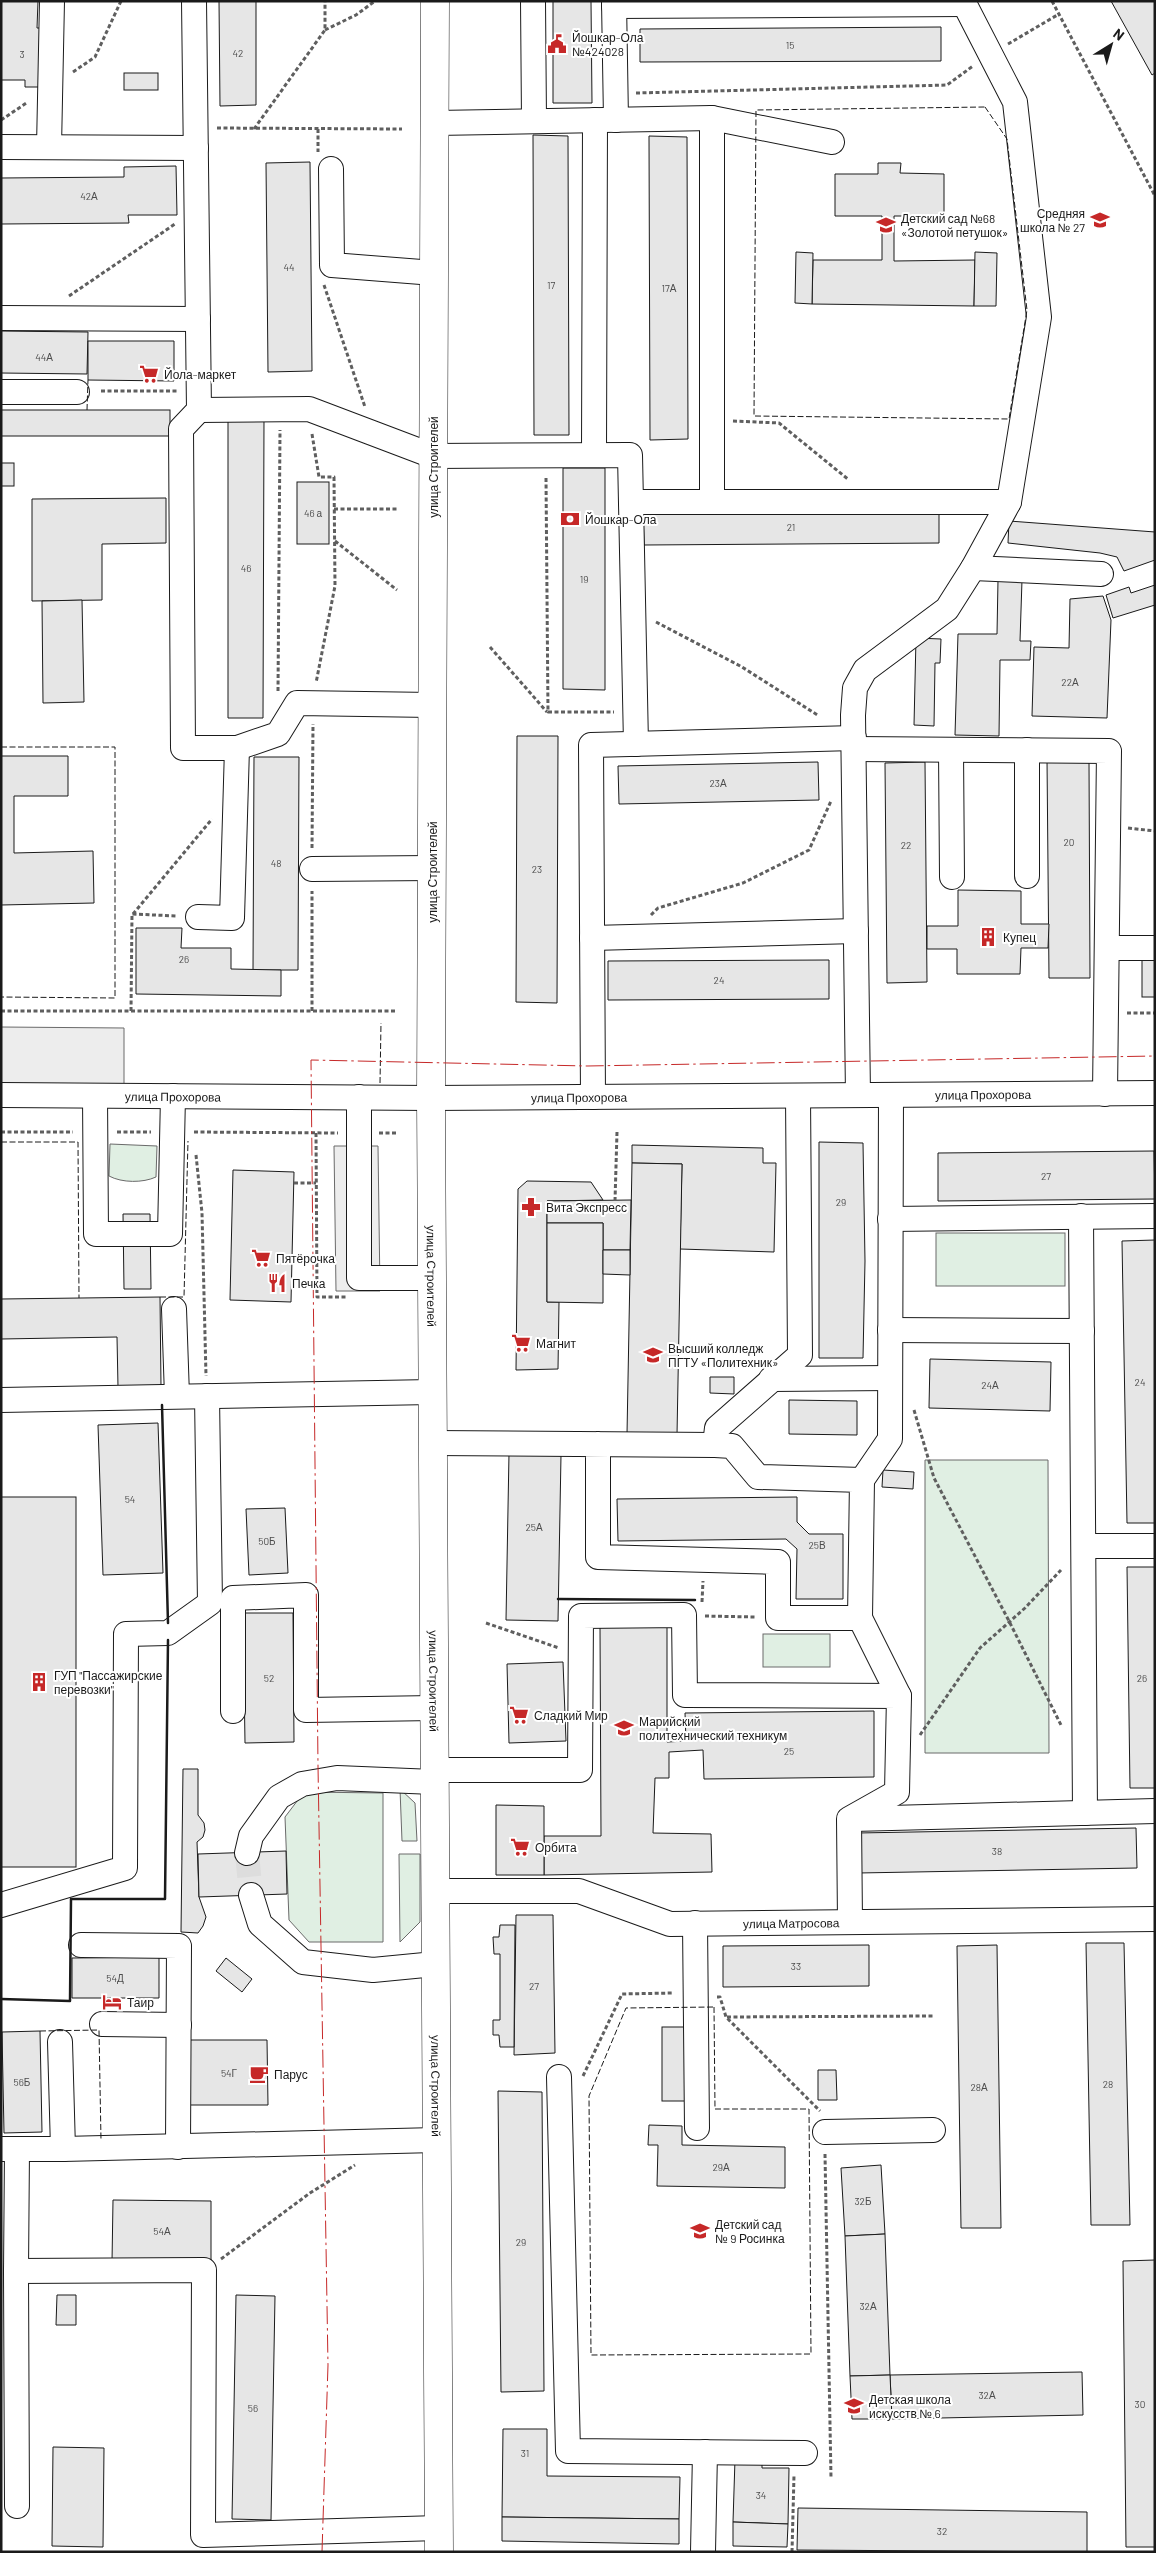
<svg xmlns="http://www.w3.org/2000/svg" width="1156" height="2553" viewBox="0 0 1156 2553" font-family="Barlow,sans-serif">
<style>
.green{fill:#e0efe3;stroke:#6a6a6a}
.parking{fill:#ededed;stroke:#6a6a6a}
.building{fill:#e6e6e6;stroke:#1a1a1a}
.lines{fill:none;stroke-linecap:round;stroke-linejoin:round}
.minor-tunnel{stroke:#ddd;stroke-width:24;stroke-dasharray:24 12;stroke-linecap:butt}
.minor-casing{stroke:#1a1a1a;stroke-width:26}
.major-casing{stroke:#1a1a1a;stroke-width:29}
.path{stroke:#5f5f5f;stroke-width:3;stroke-dasharray:4 2.5;stroke-linecap:butt}
.minor{stroke:#fff;stroke-width:24}
.major{stroke:#fff;stroke-width:28}
.fence{stroke:#1a1a1a;stroke-width:1;stroke-dasharray:6 2.5;stroke-linecap:butt}
.wall{stroke:#1a1a1a;stroke-width:2.5}
.power{stroke:#c62828;stroke-width:1;stroke-dasharray:18 4 2.5 4;stroke-linecap:butt}
.labels{text-anchor:middle;dominant-baseline:central;stroke-width:4;stroke-linejoin:round;paint-order:stroke}
.number-label{font-size:10px;fill:#4d4d4d}
.poi-label{font-size:12px;fill:#1a1a1a;stroke:#fff;text-anchor:start}
.street-label{font-size:12px;fill:#1a1a1a;stroke:#fff}
</style>
<rect width="100%" height="100%" fill="#fff"/>
<g class="green">
<path d="M110,1144L157,1146L156,1177C143,1183 122,1183 109,1176Z"/>
<rect x="936" y="1233" width="129" height="53"/>
<path d="M925,1460H1048L1049,1753H925Z"/>
<rect x="763" y="1634" width="67" height="33"/>
<path d="M400,1789L415,1803L417,1841H402Z"/>
<path d="M304,1792L383,1793V1942H309L289,1920L285,1817Z"/>
<path d="M399,1854H420V1922L400,1942Z"/>
</g>
<g class="parking">
<path d="M1,1027L124,1028V1086L1,1085Z"/>
<path d="M334,1146H378L380,1291H336Z"/>
</g>
<g class="building">
<path d="M1,1H38L37,28H44L42,87H25V80H1Z"/>
<path d="M219,1H256V105L220,106Z"/>
<path d="M553,1H591L592,103H553Z"/>
<path d="M1111,1H1155V73L1152,75Z"/>
<path d="M941,27V61L640,62V29Z"/>
<rect x="124" y="73" width="34" height="17"/>
<path d="M533,135L568,136L569,435H534Z"/>
<path d="M649,136L687,137L688,439L650,440Z"/>
<path d="M310,162L312,371L268,372L266,163Z"/>
<path d="M878,163H901L900,173L944,174V216H894V261L975,260L974,306L812,304L813,260H882V216H835V174H878Z"/>
<path d="M176,166L177,215H128L129,223L1,224V178L124,177V167Z"/>
<path d="M796,252L813,253L812,304L795,303Z"/>
<path d="M975,252L997,253L996,306H974Z"/>
<path d="M1,331L88,332L87,374L1,373Z"/>
<path d="M88,341H174V381L88,380Z"/>
<rect x="1" y="410" width="169" height="26"/>
<path d="M228,418H264L263,718H228Z"/>
<rect x="1" y="463" width="13" height="23"/>
<path d="M563,468H605V690L563,689Z"/>
<rect x="297" y="482" width="32" height="62"/>
<path d="M166,498V543L102,544V600L32,601V499Z"/>
<path d="M939,509V543L644,545L643,511Z"/>
<path d="M1009,521L1155,532V560L1124,571L1117,557L1100,553L1008,543Z"/>
<path d="M998,580H1022L1020,641H1031L1030,660H1000L999,736L955,735L958,634H997Z"/>
<path d="M1155,585V605L1113,618L1106,595L1129,587L1131,593Z"/>
<path d="M1103,596L1111,620L1107,718L1032,716L1034,647L1069,648L1070,599Z"/>
<path d="M82,600L84,702L43,703L42,601Z"/>
<path d="M916,638L941,639L940,663H935L934,726L914,725Z"/>
<path d="M517,736H558L557,1003L516,1002Z"/>
<path d="M1,756H68V796H14V853L93,851L94,903L1,905Z"/>
<path d="M254,757H299L298,970H253Z"/>
<path d="M1047,759H1089L1090,978H1049Z"/>
<path d="M818,762L819,800L619,804L618,766Z"/>
<path d="M925,762L927,982L887,983L885,763Z"/>
<path d="M958,890L1021,891V924H1049L1048,948H1021L1020,974H957V949H927V926H958Z"/>
<path d="M136,928H182L181,948H231V969L281,970V996L136,994Z"/>
<rect x="1142" y="958" width="13" height="39"/>
<path d="M829,960V999L608,1000V961Z"/>
<path d="M819,1142L863,1143L865,1261L863,1358H819Z"/>
<path d="M632,1145L763,1148V1163H776L774,1252L680,1249L682,1164L632,1163Z"/>
<path d="M1154,1151L1155,1199L938,1201V1153Z"/>
<path d="M632,1163L682,1164L677,1435L627,1434Z"/>
<path d="M233,1170L294,1172L291,1302L230,1300Z"/>
<path d="M527,1181L591,1182L603,1200L547,1201V1302H559L558,1369L516,1370L518,1189Z"/>
<path d="M631,1200L630,1250H603V1223H547V1201Z"/>
<path d="M123,1214H150L151,1289H124Z"/>
<path d="M547,1223H603V1303L547,1302Z"/>
<path d="M1155,1240V1523H1127L1122,1241Z"/>
<path d="M603,1250H630V1275L603,1274Z"/>
<path d="M160,1297L161,1386L118,1387L117,1337L1,1339V1299Z"/>
<path d="M930,1359L1051,1362L1050,1411L929,1408Z"/>
<path d="M710,1377H734V1394L710,1393Z"/>
<path d="M789,1400L857,1401V1435L789,1434Z"/>
<path d="M158,1423L163,1573L103,1575L98,1425Z"/>
<path d="M509,1453L561,1455L558,1621L506,1620Z"/>
<path d="M883,1470L914,1472L913,1489L882,1487Z"/>
<rect x="1" y="1497" width="75" height="370"/>
<path d="M797,1497V1522L809,1534H843V1599H796L797,1549L786,1539L618,1541L617,1499Z"/>
<path d="M285,1508L288,1573L249,1575L246,1509Z"/>
<path d="M1127,1567H1155V1788H1130Z"/>
<path d="M243,1613H293L294,1742L245,1743Z"/>
<path d="M600,1627H667V1742L686,1741L685,1713L874,1711V1777L704,1779L703,1750L669,1752V1778H655L653,1833L711,1834L712,1872L544,1875V1836H601Z"/>
<path d="M563,1662L566,1741L509,1743L507,1664Z"/>
<path d="M183,1769H198V1815L204,1823L205,1830L203,1837L197,1842L199,1897L206,1917L203,1926L198,1933L181,1932Z"/>
<path d="M496,1805L544,1806V1875H496Z"/>
<path d="M1136,1828L1137,1868L858,1873L857,1833Z"/>
<path d="M286,1851L287,1894L199,1897L198,1854Z"/>
<path d="M516,1915H553L555,2053L514,2055Z"/>
<path d="M500,1925H515L514,2047H500L499,2035H493V2020H500V1954H494L493,1937H499Z"/>
<path d="M1086,1943H1124L1130,2225H1091Z"/>
<path d="M869,1945V1986L723,1987V1946Z"/>
<path d="M997,1945L1001,2228H961L957,1946Z"/>
<path d="M159,1957V1998H72V1958Z"/>
<path d="M226,1958L252,1979L242,1992L216,1971Z"/>
<rect x="662" y="2027" width="24" height="74"/>
<path d="M40,2031L42,2132L4,2133L2,2032Z"/>
<path d="M190,2040H267L268,2105H190Z"/>
<path d="M818,2070H836L837,2100H818Z"/>
<path d="M498,2091L542,2092L544,2391L501,2392Z"/>
<path d="M649,2125L682,2126V2145L785,2147V2188L657,2186L658,2145H648Z"/>
<path d="M881,2165L885,2234L845,2236L841,2168Z"/>
<path d="M113,2200L211,2201V2263L112,2262Z"/>
<path d="M885,2234L890,2375L850,2376L845,2236Z"/>
<path d="M1155,2260V2547H1126L1123,2261Z"/>
<path d="M57,2295H76V2325H56Z"/>
<path d="M236,2295L275,2296L271,2520L232,2519Z"/>
<path d="M1082,2372L1083,2415L892,2419L890,2375Z"/>
<path d="M890,2375L892,2419H852L850,2376Z"/>
<path d="M503,2429H547V2476L680,2477L679,2519L502,2517Z"/>
<path d="M53,2447L104,2448L103,2547L52,2546Z"/>
<path d="M735,2459L762,2460V2468H789L788,2524L733,2522Z"/>
<path d="M798,2508L1087,2512V2552L797,2550Z"/>
<path d="M502,2517L679,2519V2544L502,2541Z"/>
<path d="M733,2522L788,2524L787,2547L733,2546Z"/>
</g>
<g class="lines">
<path class="minor-tunnel" d="M247,1853L251,1895"/>
<g class="minor-casing">
<g id="minor">
<path d="M194,1L199,410L181,429L183,748H237L278,734L297,703L432,705"/>
<path d="M533,1L534,121"/>
<path d="M614,1L616,120"/>
<path d="M614,6L964,4"/>
<path d="M435,123L712,118L832,142"/>
<path d="M1,147L196,148"/>
<path d="M49,147L52,1"/>
<path d="M331,169L332,265L434,273"/>
<path d="M1,318L198,319"/>
<path d="M1,392H77"/>
<path d="M199,410L309,409L433,456L630,455L636,744"/>
<path d="M594,455L595,120"/>
<path d="M631,502H1009"/>
<path d="M712,502V118"/>
<path d="M973,568L1101,574"/>
<path d="M854,749L1109,751L1105,1094"/>
<path d="M951,750L952,877"/>
<path d="M312,869L432,868"/>
<path d="M1027,876V750"/>
<path d="M198,917L232,918L237,748"/>
<path d="M592,938L856,931"/>
<path d="M1107,948H1155"/>
<path id="s1" d="M1,1095L431,1098L1155,1093"/>
<path d="M858,1095L853,715L855,688L865,670L947,609L973,568L1009,502L1039,317L1015,102L963,1"/>
<path d="M95,1096L96,1234H170L173,1096"/>
<path d="M359,1097V1278H432"/>
<path d="M593,1097L591,745L854,738"/>
<path d="M1081,1216L1085,1813"/>
<path d="M890,1219L1155,1216"/>
<path d="M174,1309L177,1396"/>
<path d="M890,1330L1082,1331"/>
<path d="M771,1379L890,1378"/>
<path d="M1,1400L432,1392"/>
<path d="M432,1443L715,1445L732,1446L758,1477L862,1480L860,1618H778V1562L598,1557V1444"/>
<path d="M715,1445L717,1428L800,1355L798,1096"/>
<path d="M862,1480L890,1439L891,1095"/>
<path d="M1084,1546H1155"/>
<path d="M860,1618L899,1696"/>
<path d="M233,1711V1598L306,1595V1710L434,1708"/>
<path d="M434,1770H580L581,1616L684,1615L685,1695L899,1696L897,1792L849,1819L850,1922"/>
<path d="M853,1819L1155,1811"/>
<path d="M247,1853L251,1836L279,1797L302,1784L337,1778L434,1782"/>
<path id="s2" d="M435,1891H579L670,1924L1155,1919"/>
<path d="M251,1895L260,1924L303,1962L373,1970L435,1964"/>
<path d="M1,1905L125,1868L126,1634L168,1633L210,1603L207,1396"/>
<path d="M695,1923L697,2128"/>
<path d="M81,1945L179,1946L178,2147"/>
<path d="M102,2024L179,2025"/>
<path d="M60,2042L63,2149"/>
<path d="M559,2077L568,2451L805,2453"/>
<path d="M825,2132L933,2130"/>
<path d="M1,2149H63L436,2140"/>
<path d="M17,2149L16,2271L204,2270L203,2535L438,2528"/>
<path d="M16,2271L17,2506"/>
<path d="M703,2552L705,2452"/>
</g>
</g>
<g class="major-casing">
<g id="major">
<path id="s3" d="M435,1L431,1098L439,2552"/>
</g>
</g>
<g class="path">
<path d="M1052,1L1155,196"/>
<path d="M325,30L356,15L375,1"/>
<path d="M1008,44L1059,14"/>
<path d="M73,72L95,57L121,1"/>
<path d="M636,93L947,85L973,66"/>
<path d="M1,120L28,102"/>
<path d="M217,128L402,129"/>
<path d="M254,129L325,30V1"/>
<path d="M318,129V152"/>
<path d="M324,285L365,407"/>
<path d="M69,296L175,224"/>
<path d="M101,391H178"/>
<path d="M733,421L779,423L849,480"/>
<path d="M312,434L319,477H334L335,586L316,683"/>
<path d="M546,478L548,712H614"/>
<path d="M334,509H398"/>
<path d="M335,541L397,590"/>
<path d="M656,622L742,667L819,716"/>
<path d="M490,647L547,712"/>
<path d="M278,691L280,430"/>
<path d="M1128,828L1155,831"/>
<path d="M312,848L313,724"/>
<path d="M133,914L212,819"/>
<path d="M651,915L658,908L743,883L809,850L831,801"/>
<path d="M1,1011H396"/>
<path d="M131,1011L132,914L177,916"/>
<path d="M312,1011V891"/>
<path d="M1127,1013H1155"/>
<path d="M1,1132H73"/>
<path d="M117,1132H151"/>
<path d="M194,1132L338,1133"/>
<path d="M316,1133L317,1297H346"/>
<path d="M379,1133H396"/>
<path d="M196,1155L202,1213L206,1376"/>
<path d="M294,1183H316"/>
<path d="M615,1201L617,1132"/>
<path d="M914,1410L934,1478L1009,1621L1062,1727"/>
<path d="M702,1602L703,1581"/>
<path d="M705,1616L756,1617"/>
<path d="M486,1623L559,1648"/>
<path d="M920,1735L980,1648L1025,1608L1061,1570"/>
<path d="M717,1997H720L726,2017L820,2111"/>
<path d="M727,2017L933,2016"/>
<path d="M583,2076L622,1994L674,1993"/>
<path d="M825,2154L831,2478"/>
<path d="M221,2259L310,2193L355,2165"/>
<path d="M792,2552L794,2475"/>
</g>
<use href="#minor" class="minor"/>
<use href="#major" class="major"/>
<g class="fence">
<path d="M985,107L1007,139L1027,310L1009,419L754,416L756,110Z"/>
<path d="M87,410L88,380"/>
<path d="M1,747H115V998L1,997"/>
<path d="M380,1083L381,1023"/>
<path d="M1,1142H78L79,1298"/>
<path d="M160,1297H184L188,1141"/>
<path d="M714,2007L715,2109H809L811,2354L591,2355L589,2096L626,2008Z"/>
<path d="M40,2031L99,2030L101,2140"/>
</g>
<g class="wall">
<path d="M162,1405L168,1623"/>
<path d="M558,1599L695,1600"/>
<path d="M1,1999L70,2001L71,1899H165L168,1640"/>
</g>
<path class="power" d="M322,2552L328,2365L318,1766L311,1060L587,1066L1155,1056"/>
</g>
<defs>
<g id="civic-bare" transform="scale(1.5)"><path d="M-.6-6.5H3V-4.5H.6V-3L4-1V1h2V6H-6V1h2V-1L-.6-3ZM-1.2 2.5V6h2.4V2.5Z" fill="#c62828" stroke="#fff" stroke-width="2.5" paint-order="stroke"/></g>
<g id="school-bare" transform="scale(1.5)"><path d="M0-5L7-2L0 1L-7-2ZM-4 1L0 2.5L4 1V4Q0 6-4 4Z" fill="#c62828" stroke="#fff" stroke-width="2.5" paint-order="stroke"/></g>
<g id="supermarket-bare" transform="scale(1.5)"><path d="M-6-5.5h2.5l.6 2H6L4.5 2H-2.5L-4.4-4H-6ZM-1.5 3.2a1.3 1.3 0 1 0 .1 0ZM3 3.2a1.3 1.3 0 1 0 .1 0Z" fill="#c62828" stroke="#fff" stroke-width="2.5" paint-order="stroke"/></g>
<g id="bank-bare" transform="scale(1.5)"><path d="M-6-4H6V4H-6ZM0-2.3a2.3 2.3 0 1 0 0 4.6a2.3 2.3 0 1 0 0-4.6Z" fill="#c62828" stroke="#fff" stroke-width="2.5" paint-order="stroke"/></g>
<g id="building-bare" transform="scale(1.5)"><path d="M-4-6H4V6H1V3H-1V6H-4ZM-2.5-4.3h1.7v1.8h-1.7ZM.8-4.3h1.7v1.8H.8ZM-2.5-1h1.7V.8h-1.7ZM.8-1h1.7V.8H.8Z" fill="#c62828" stroke="#fff" stroke-width="2.5" paint-order="stroke"/></g>
<g id="pharmacy-bare" transform="scale(1.5)"><path d="M-2-6h4v4h4v4h-4v4h-4v-4h-4v-4h4Z" fill="#c62828" stroke="#fff" stroke-width="2.5" paint-order="stroke"/></g>
<g id="restaurant-bare" transform="scale(1.5)"><path d="M-5-6h1v4h1v-4h1v4h1v-4h1v5L-1.5 .5V6h-2V.5L-5-1ZM5-6V6H3V1.5H1.5Q1.5-4 5-6Z" fill="#c62828" stroke="#fff" stroke-width="2.5" paint-order="stroke"/></g>
<g id="university-bare" transform="scale(1.5)"><path d="M0-5L7-2L0 1L-7-2ZM-4 1L0 2.5L4 1V4Q0 6-4 4Z" fill="#c62828" stroke="#fff" stroke-width="2.5" paint-order="stroke"/></g>
<g id="hotel-bare" transform="scale(1.5)"><path d="M-6-4.5h1.5V1H6V5H4.5V3h-9V5H-6ZM-4 0a1.8 1.8 0 1 1 3.6 0ZM.5 0V-2.5h3Q6-2.5 6 0Z" fill="#c62828" stroke="#fff" stroke-width="2.5" paint-order="stroke"/></g>
<g id="cafe-bare" transform="scale(1.5)"><path d="M-5.5-4.5H6V0H3Q3 3.5 0 3.5H-2.5Q-5.5 3.5-5.5 0ZM3-3.2v2h1.7v-2ZM-6 4.5H4V6H-6Z" fill="#c62828" stroke="#fff" stroke-width="2.5" paint-order="stroke"/></g>
</defs>
<g fill-rule="evenodd">
<use href="#civic-bare" x="557" y="44"/>
<use href="#school-bare" x="1100" y="220"/>
<use href="#school-bare" x="886" y="225"/>
<use href="#supermarket-bare" x="149" y="374"/>
<use href="#bank-bare" x="570" y="519"/>
<use href="#building-bare" x="988" y="937"/>
<use href="#pharmacy-bare" x="531" y="1207"/>
<use href="#supermarket-bare" x="261" y="1258"/>
<use href="#restaurant-bare" x="277" y="1283"/>
<use href="#supermarket-bare" x="521" y="1343"/>
<use href="#university-bare" x="653" y="1355"/>
<use href="#building-bare" x="39" y="1682"/>
<use href="#supermarket-bare" x="519" y="1715"/>
<use href="#university-bare" x="624" y="1728"/>
<use href="#supermarket-bare" x="520" y="1847"/>
<use href="#hotel-bare" x="112" y="2002"/>
<use href="#cafe-bare" x="259" y="2074"/>
<use href="#school-bare" x="700" y="2231"/>
<use href="#school-bare" x="854" y="2406"/>
</g>
<g class="labels">
<g class="number-label">
<text x="790" y="45">15</text>
<text x="238" y="53">42</text>
<text x="22" y="54">3</text>
<text x="89" y="196">42А</text>
<text x="289" y="267">44</text>
<text x="551" y="285">17</text>
<text x="669" y="288">17А</text>
<text x="44" y="357">44А</text>
<text x="313" y="513">46 а</text>
<text x="791" y="527">21</text>
<text x="246" y="568">46</text>
<text x="584" y="579">19</text>
<text x="1070" y="682">22А</text>
<text x="718" y="783">23А</text>
<text x="1069" y="842">20</text>
<text x="906" y="845">22</text>
<text x="276" y="863">48</text>
<text x="537" y="869">23</text>
<text x="184" y="959">26</text>
<text x="719" y="980">24</text>
<text x="1046" y="1176">27</text>
<text x="841" y="1202">29</text>
<text x="1140" y="1382">24</text>
<text x="990" y="1385">24А</text>
<text x="130" y="1499">54</text>
<text x="534" y="1527">25А</text>
<text x="267" y="1541">50Б</text>
<text x="817" y="1545">25В</text>
<text x="269" y="1678">52</text>
<text x="1142" y="1678">26</text>
<text x="789" y="1751">25</text>
<text x="997" y="1851">38</text>
<text x="796" y="1966">33</text>
<text x="115" y="1978">54Д</text>
<text x="534" y="1986">27</text>
<text x="229" y="2073">54Г</text>
<text x="22" y="2082">56Б</text>
<text x="1108" y="2084">28</text>
<text x="979" y="2087">28А</text>
<text x="721" y="2167">29А</text>
<text x="863" y="2201">32Б</text>
<text x="162" y="2231">54А</text>
<text x="521" y="2242">29</text>
<text x="868" y="2306">32А</text>
<text x="987" y="2395">32А</text>
<text x="1140" y="2404">30</text>
<text x="253" y="2408">56</text>
<text x="525" y="2453">31</text>
<text x="761" y="2495">34</text>
<text x="942" y="2531">32</text>
</g>
<g class="poi-label">
<text x="572" y="37">Йошкар-Ола<tspan x="572" dy="14">№424028</tspan></text>
<text x="1085" y="213" text-anchor="end">Средняя<tspan x="1085" dy="14">школа № 27</tspan></text>
<text x="901" y="218">Детский сад №68<tspan x="901" dy="14">«Золотой петушок»</tspan></text>
<text x="164" y="374">Йола-маркет</text>
<text x="585" y="519">Йошкар-Ола</text>
<text x="1003" y="937">Купец</text>
<text x="546" y="1207">Вита Экспресс</text>
<text x="276" y="1258">Пятёрочка</text>
<text x="292" y="1283">Печка</text>
<text x="536" y="1343">Магнит</text>
<text x="668" y="1348">Высший колледж<tspan x="668" dy="14">ПГТУ «Политехник»</tspan></text>
<text x="54" y="1675">ГУП "Пассажирские<tspan x="54" dy="14">перевозки"</tspan></text>
<text x="534" y="1715">Сладкий Мир</text>
<text x="639" y="1721">Марийский<tspan x="639" dy="14">политехнический техникум</tspan></text>
<text x="535" y="1847">Орбита</text>
<text x="127" y="2002">Таир</text>
<text x="274" y="2074">Парус</text>
<text x="715" y="2224">Детский сад<tspan x="715" dy="14">№ 9 Росинка</tspan></text>
<text x="869" y="2399">Детская школа<tspan x="869" dy="14">искусств № 6</tspan></text>
</g>
<g class="street-label">
<text transform="translate(433 467) rotate(-90)">улица Строителей</text>
<text transform="translate(432 872) rotate(-90)">улица Строителей</text>
<text stroke="none"><textPath href="#s1" startOffset="982">улица Прохорова</textPath></text>
<text stroke="none"><textPath href="#s1" startOffset="172">улица Прохорова</textPath></text>
<text stroke="none"><textPath href="#s1" startOffset="578">улица Прохорова</textPath></text>
<text stroke="none"><textPath href="#s3" startOffset="1275">улица Строителей</textPath></text>
<text stroke="none"><textPath href="#s3" startOffset="1680">улица Строителей</textPath></text>
<text stroke="none"><textPath href="#s2" startOffset="362">улица Матросова</textPath></text>
<text stroke="none"><textPath href="#s3" startOffset="2085">улица Строителей</textPath></text>
</g>
</g>
<rect width="1156" height="2553" fill="none" stroke="#1a1a1a" stroke-width="5"/>
<g transform="translate(1111 45) rotate(37)" stroke="#ffffff" stroke-width="4" paint-order="stroke">
<path d="M0-4L9 19L0 12L-9 19Z" fill="#1a1a1a"/>
<text y="-8" font-size="14" font-weight="bold" text-anchor="middle" fill="#1a1a1a">N</text>
</g>
</svg>
